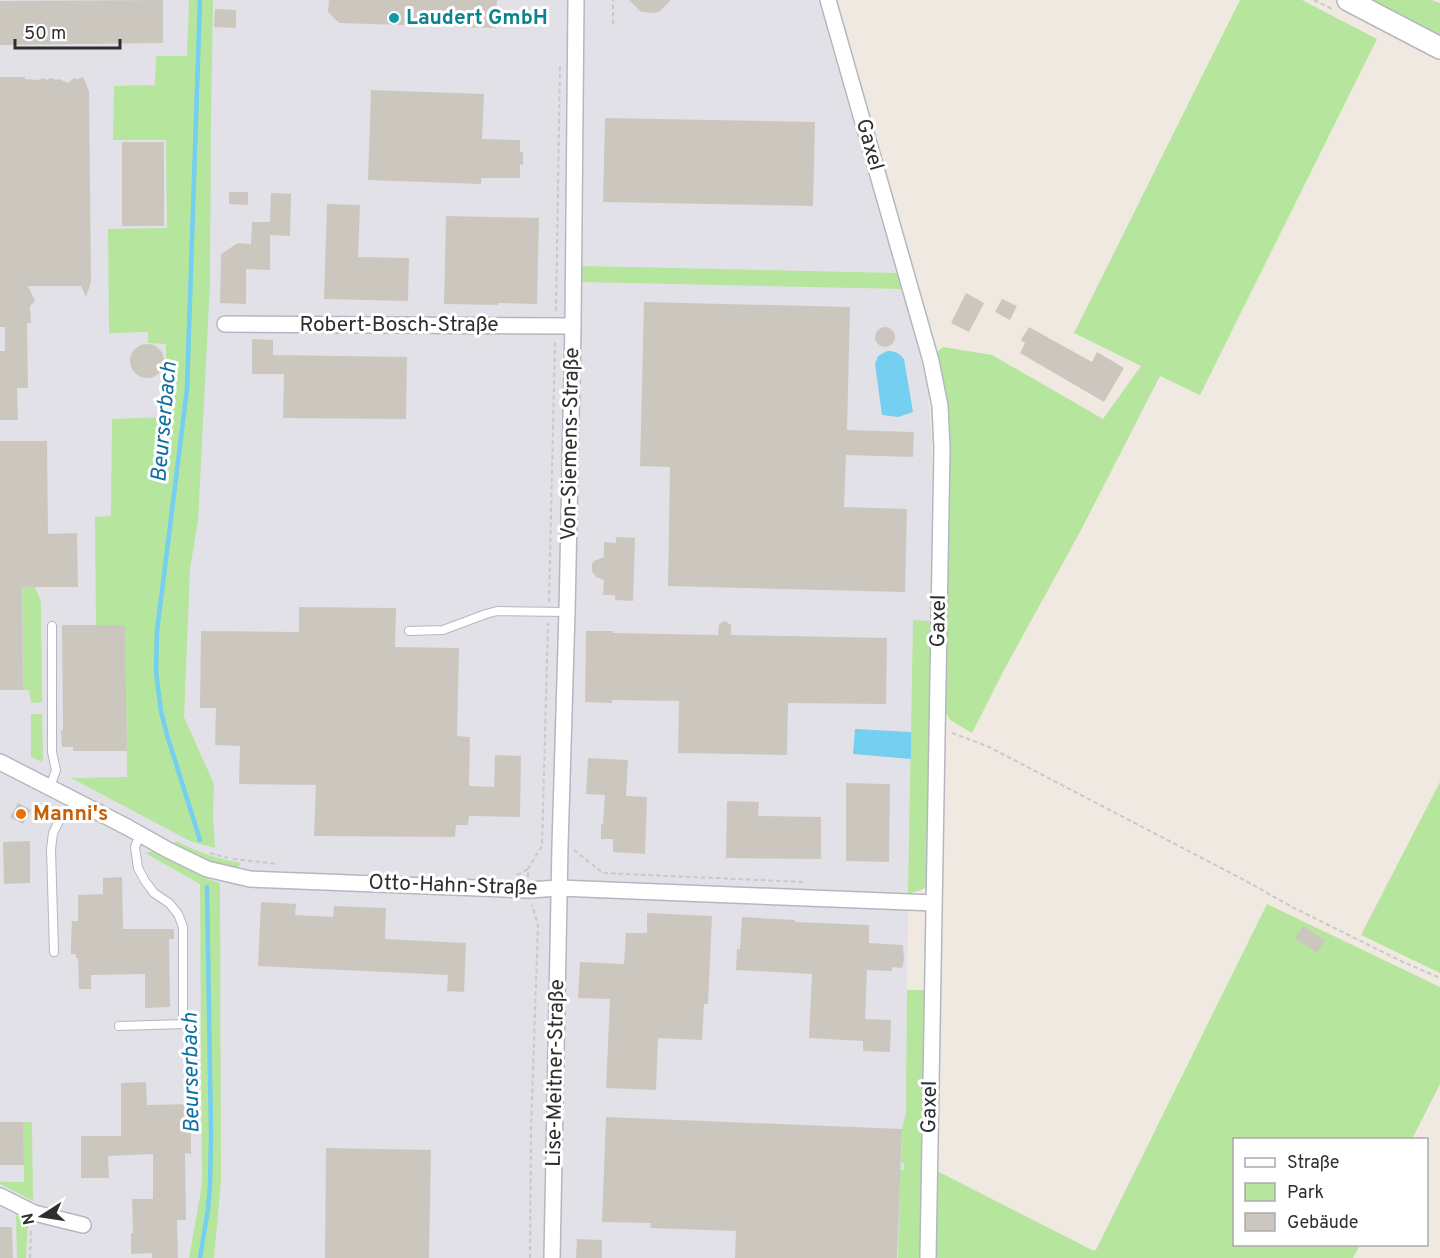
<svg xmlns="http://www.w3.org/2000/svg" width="1440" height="1258" viewBox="0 0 1440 1258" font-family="Overpass,sans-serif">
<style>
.industrial{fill:#e3e1e8}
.green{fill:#b6e59e}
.water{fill:#75cff0}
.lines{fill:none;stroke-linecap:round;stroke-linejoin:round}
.stream{stroke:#75cff0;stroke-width:4.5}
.building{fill:#cbc7bf}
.lane-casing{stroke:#b4b7c1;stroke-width:10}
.street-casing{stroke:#b4b7c1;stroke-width:18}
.secondary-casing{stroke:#b4b7c1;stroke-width:24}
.path{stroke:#c9c9c9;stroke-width:2;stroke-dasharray:4.5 3;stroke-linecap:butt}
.lane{stroke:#fff;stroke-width:8}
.street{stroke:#fff;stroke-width:15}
.secondary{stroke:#fff;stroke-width:21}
.culture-dot{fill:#0f9aa8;stroke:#fff;stroke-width:2}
.food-dot{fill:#e8710a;stroke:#fff;stroke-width:2}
.labels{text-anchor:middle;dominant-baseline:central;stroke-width:6;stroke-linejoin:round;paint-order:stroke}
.culture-label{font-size:21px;font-weight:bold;fill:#0d838f;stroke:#fff;text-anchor:start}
.street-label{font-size:21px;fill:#2e2e2e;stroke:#fff}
.food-label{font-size:21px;font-weight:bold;fill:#c56008;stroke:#fff;text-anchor:start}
.water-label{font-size:22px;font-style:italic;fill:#0d6fa3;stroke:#fff}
</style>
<rect width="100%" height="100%" fill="#efe9e1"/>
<path class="industrial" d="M0,0H818L877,206L903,289L927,385L932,443L930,621L913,620L907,990V1118L903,1258H0Z"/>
<g class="green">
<path d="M189,0H213L211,119L210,282L198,521L190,569L184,717L214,784L213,815L215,848L190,841L71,778L127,777L125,625H96L95,517L111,516L112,419L164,417L162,387L166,379V344L148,343V332L109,333L108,229L167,228L166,140H113L114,86L155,85L156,56H187Z"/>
<path d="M1240,0H1302L1377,39L1200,395L1160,376L1080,532L1005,668L972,733L950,720L943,707L948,406L936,353L943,347L992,355L1103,419L1141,366L1074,333Z"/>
<path d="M1369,0H1432L1440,3V37Z"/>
<path d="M581,266L898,273L903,289L581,282Z"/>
<path d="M22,544L35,545V587L41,602L42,702L31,703L29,690H23Z"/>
<path d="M913,620L930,621L927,887L921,890L908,894Z"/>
<path d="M31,714H42L43,759L42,762L31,757Z"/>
<path d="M1440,782V973L1361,935Z"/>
<path d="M176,841C198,852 217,859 241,863L237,869L206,861L174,846Z"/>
<path d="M154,851L207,876V879L220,883L221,1182L214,1258H189L202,1185L200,884L145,853Z"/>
<path d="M1267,904L1440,987V1084L1412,1139L1234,1140V1244L1360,1245L1353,1258H936L937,1171L1092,1250H1096Z"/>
<path d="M907,990H925L922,1258H898L900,1170H904V1163H901L902,1129L906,1112Z"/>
<path d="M23,1122H32L33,1201L0,1184V1181L3,1182H24Z"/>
<path d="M16,1215L28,1221L26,1258H17Z"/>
</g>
<g class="water">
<path d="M887,351C894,351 900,353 904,359L913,412L898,417L882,415L875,364L878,356Z"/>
<path d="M855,729L911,732V759L853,754Z"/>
</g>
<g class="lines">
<g class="stream">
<path d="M200,0L187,389L157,631L156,672L161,711L167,735L200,840"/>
<path d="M200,1258L208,1209L210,1185L211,1135L207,887"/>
</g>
</g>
<g class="building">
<path d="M163,0V43L0,45V1Z"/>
<path d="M329,0H497L496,28L339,23L328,12Z"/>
<path d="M629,0H671L660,11L655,13L641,12Z"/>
<path d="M215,9L236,10V28L214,27Z"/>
<path d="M0,77H25V79L39,80L43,78L47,80L51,78L56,80L59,79L68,83L74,78L78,79L83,77L89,91L91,282L86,297L81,286H28L35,301L30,306L31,323H27L28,388H17L18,420H0V351H5V327H0Z"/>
<path d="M371,90L484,94L482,139L520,140V152H523V165L520,164V178H481V184L368,180Z"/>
<path d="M605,118L815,122L813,206L603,202Z"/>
<rect x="122" y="142" width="42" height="84"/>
<path d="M229,192H248V205L229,204Z"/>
<path d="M271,193L291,194L290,236L270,235V270L246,269V304L220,303L221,254L238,243L251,244L252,222H270Z"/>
<path d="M327,204L360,205L358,257L409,258L408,301L324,299Z"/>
<path d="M446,216L539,218L537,304L499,303L498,305L444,304Z"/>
<path d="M966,293L984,303L969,332L951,323Z"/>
<path d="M1002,299L1017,306L1010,320L995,312Z"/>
<path d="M644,302L850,307L847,430L914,432L913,457L846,455L844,507L907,509L905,592L668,586L670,467L640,466Z"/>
<path d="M1029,327L1092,362L1097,352L1124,368L1104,402L1020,353L1025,343L1021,340Z"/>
<circle cx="885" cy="337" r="10"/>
<path d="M252,339L273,340V355L407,357L406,419L283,418L284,374H252Z"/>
<circle cx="147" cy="361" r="17"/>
<path d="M0,441H47L48,534L77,533L78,587H22L23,690H0Z"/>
<path d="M616,537L635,538L633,601L615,600V595H603L604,580L596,577L592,571V564L594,561L604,557V542L616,543Z"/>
<path d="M299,607L396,608L395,647L459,648L457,736L470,737L469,786L494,787L495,755L521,756L520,817L469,816L468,825H456L455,837L314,836L316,785L239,784L240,746L215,745L216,708H200L201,631L299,632Z"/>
<path d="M725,621L731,625V635L887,638L886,704L788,703L787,755L678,753L679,701L612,700V703L585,702L586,631H613V633L718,635L719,624Z"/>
<path d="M62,625H125L127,751H73V747H62L61,730H63Z"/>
<path d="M588,758L628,760L626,796L647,797L645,854L613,852V839H601V824H603L605,795L586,794Z"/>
<path d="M846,783L890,784L889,862L846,861Z"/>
<path d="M727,801L759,802L758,816L821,817V859L726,858Z"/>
<path d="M18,803L31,810L23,824L10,817Z"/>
<path d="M30,841V883L4,884L3,842Z"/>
<path d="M122,877L123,929H174V939H169L170,1007L145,1008V974L91,975V989H79L78,958H76V954H71V942L72,921H78V895L103,894V878Z"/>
<path d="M261,902L296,904L295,915L333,917L334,906L386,908L385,939L466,943L464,992L447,991L448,975L258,966Z"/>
<path d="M647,913L712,916L708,1004H704L702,1040L658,1038L656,1090L606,1088L610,999L578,998L580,962L624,964L626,933H647Z"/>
<path d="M742,917L795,920V922L869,925V943L903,945L904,960L902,968L892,967V971L867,970L865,1019L891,1020L890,1052L863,1051V1041L809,1038L812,974L736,970L737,949H740Z"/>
<path d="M1303,926L1325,940L1317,953L1295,938Z"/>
<path d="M146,1082L147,1105L191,1104V1154L185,1153L186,1220H177L178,1258H152V1253L131,1254V1233H133L132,1199H153V1154L108,1156L109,1178H81V1136H121V1083Z"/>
<path d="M606,1117L902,1129L897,1258H735L736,1231L650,1228L651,1223L602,1222Z"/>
<path d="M0,1122H23L24,1165H0Z"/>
<path d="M326,1148L431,1150L429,1258H325Z"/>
<path d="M0,1227H12L13,1258H0Z"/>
<path d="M577,1239L602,1240V1258H576Z"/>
</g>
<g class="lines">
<g class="lane-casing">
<g id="lane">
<path d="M409,631L443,630L486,614L497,611L567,612"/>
<path d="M50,787L56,770L52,752V626"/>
<path d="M54,952L51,849L53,833L59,821"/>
<path d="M119,1026L183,1024V927L178,914L169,903L154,893L145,881L138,868L135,847L140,835"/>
</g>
</g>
<g class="street-casing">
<g id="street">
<path d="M828,0L931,361L940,406L942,448L928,1258"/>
<path d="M225,324L573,326"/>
<path d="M0,762L127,827L168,850L207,869L250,879L529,890L559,888L934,903"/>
<path d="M0,1196L34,1213L83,1225"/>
<path d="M552,1258L560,846L567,612L573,326L576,0"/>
</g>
</g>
<g class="secondary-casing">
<path id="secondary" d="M1348,0L1440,48"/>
</g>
<g class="path">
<path d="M1314,0L1334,10"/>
<path d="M613,24V0"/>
<path d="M556,311L560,65"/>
<path d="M549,602L555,341"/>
<path d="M952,733L987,746L1246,881L1292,907L1401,961L1440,978"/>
<path d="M574,850L603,873L804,882"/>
<path d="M210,853L228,858"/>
<path d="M233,859L278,864"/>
<path d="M517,875L528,869"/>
<path d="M528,877V869L542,846L548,623"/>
<path d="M30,1258L31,1228"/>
<path d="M530,1258L531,1130L538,925L532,905"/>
</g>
<use href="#lane" class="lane"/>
<use href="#street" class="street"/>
<use href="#secondary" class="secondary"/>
</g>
<circle class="culture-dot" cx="394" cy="18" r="6"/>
<circle class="food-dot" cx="21" cy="814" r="6"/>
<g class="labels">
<g class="culture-label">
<text x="406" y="18">Laudert GmbH</text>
</g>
<g class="street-label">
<text transform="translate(869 145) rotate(74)">Gaxel</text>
<text x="399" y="325">Robert-Bosch-Straße</text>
<text transform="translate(571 444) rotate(-89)">Von-Siemens-Straße</text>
<text transform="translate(939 621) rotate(-89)">Gaxel</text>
<text transform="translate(453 886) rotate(2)">Otto-Hahn-Straße</text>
<text transform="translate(556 1073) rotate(-89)">Lise-Meitner-Straße</text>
<text transform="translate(930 1107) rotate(-89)">Gaxel</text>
</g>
<g class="food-label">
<text x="33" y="814">Manni's</text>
</g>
<g class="water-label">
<text transform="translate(165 422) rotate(-85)">Beurserbach</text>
<text transform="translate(192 1073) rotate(-91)">Beurserbach</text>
</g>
</g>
<rect x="1233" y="1138" width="195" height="108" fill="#ffffff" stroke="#ababab" stroke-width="1.5"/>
<rect x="1245" y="1158" width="30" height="9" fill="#ffffff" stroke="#ababab" stroke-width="1.5"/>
<text x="1287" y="1168" font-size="18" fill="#2e2e2e">Straße</text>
<rect x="1245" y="1183" width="30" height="18" fill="#b6e59e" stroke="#ababab" stroke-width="1.5"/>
<text x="1287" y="1198" font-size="18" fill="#2e2e2e">Park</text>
<rect x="1245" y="1213" width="30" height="18" fill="#cbc7bf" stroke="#ababab" stroke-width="1.5"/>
<text x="1287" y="1228" font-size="18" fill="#2e2e2e">Gebäude</text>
<g transform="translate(42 1216) rotate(258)" stroke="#ffffff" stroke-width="4.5" paint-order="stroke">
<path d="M0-4.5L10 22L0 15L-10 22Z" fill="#2e2e2e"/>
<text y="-9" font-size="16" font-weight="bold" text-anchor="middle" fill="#2e2e2e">N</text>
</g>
<path d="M15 39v9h105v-9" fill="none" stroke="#2e2e2e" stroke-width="3"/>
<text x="24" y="39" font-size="18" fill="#2e2e2e" stroke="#ffffff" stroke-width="4.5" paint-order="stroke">50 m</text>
</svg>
